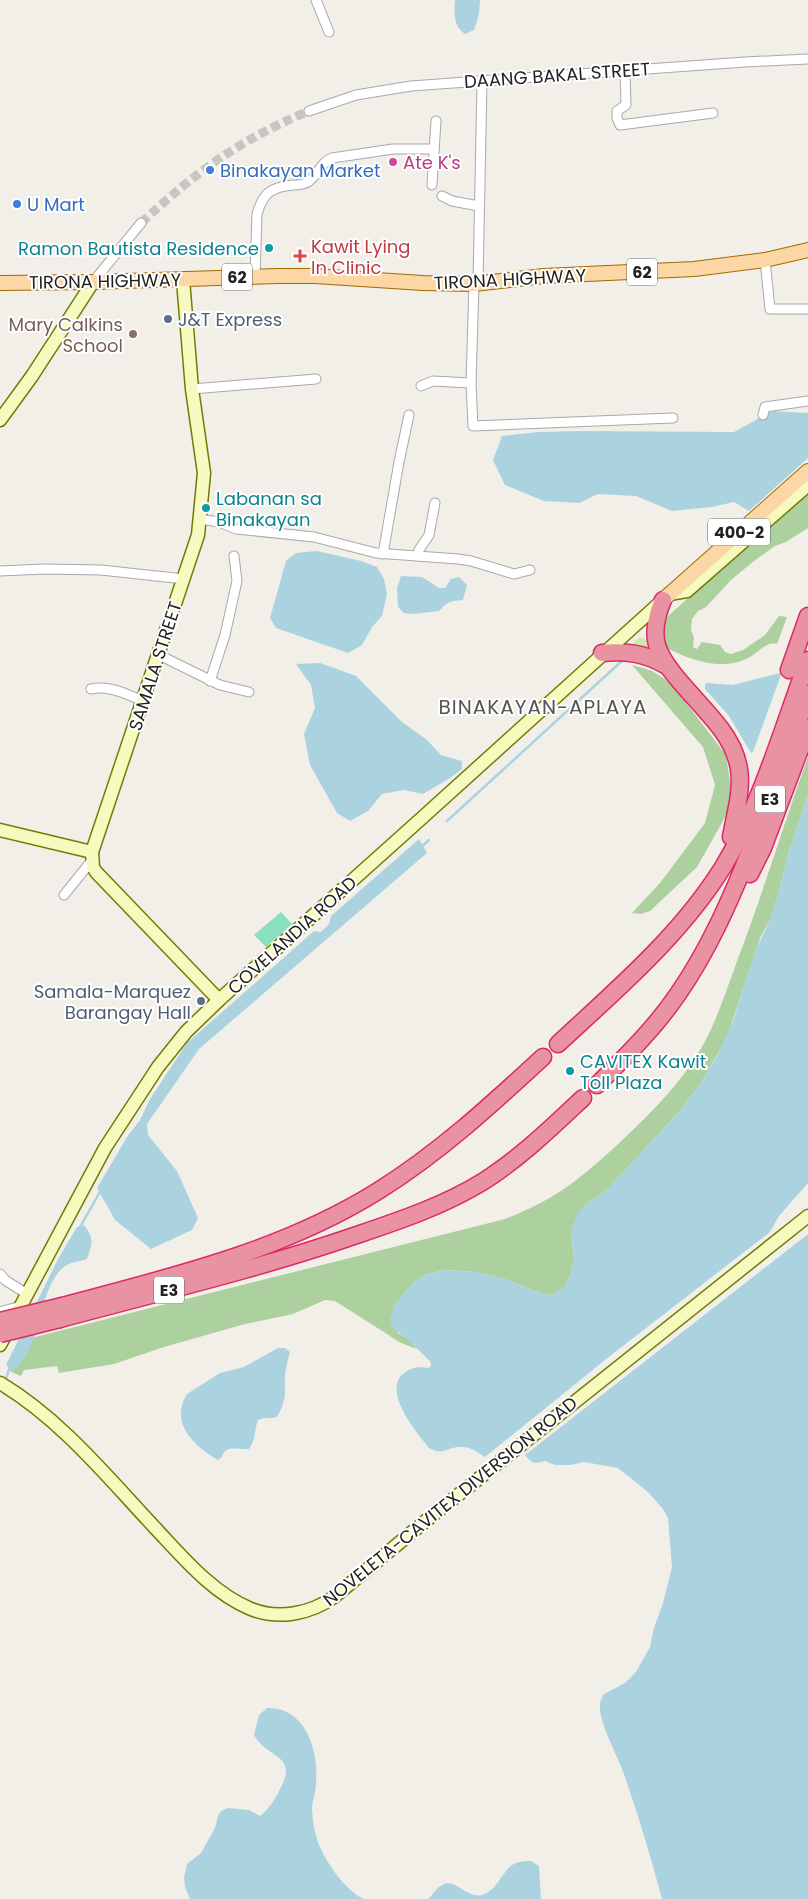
<svg xmlns="http://www.w3.org/2000/svg" width="808" height="1899" viewBox="0 0 808 1899" font-family="Poppins,sans-serif">
<style>
.grass{fill:#cdebb0}
.forest{fill:#add19e}
.pitch{fill:#88e0be}
.water{fill:#aad3df}
.lines{fill:none;stroke-linecap:round;stroke-linejoin:round}
.stream{stroke:#aad3df;stroke-width:2.5}
.street-tunnel{stroke:#c8c6c1;stroke-width:9;stroke-dasharray:9 4.5;stroke-linecap:butt}
.street-casing{stroke:#a9a9a9;stroke-width:11}
.secondary-casing{stroke:#707d05;stroke-width:15}
.primary-casing{stroke:#a06b00;stroke-width:16}
.highway-casing{stroke:#dc2a67;stroke-width:19}
.street{stroke:#fff;stroke-width:9}
.secondary{stroke:#f7fabf;stroke-width:12}
.primary{stroke:#fcd6a4;stroke-width:14}
.highway{stroke:#e892a2;stroke-width:16}
.highway-bridge-casing{stroke:#dc2a67;stroke-width:19;stroke-linecap:butt}
.highway-bridge{stroke:#e892a2;stroke-width:16}
.hotel-dot{fill:#d1479c;stroke:#fff;stroke-width:2}
.shop-dot{fill:#3f7fe0;stroke:#fff;stroke-width:2}
.culture-dot{fill:#0f9aa8;stroke:#fff;stroke-width:2}
.health-dot{fill:#e0444e;stroke:#fff;stroke-width:2}
.service-dot{fill:#5c6f8a;stroke:#fff;stroke-width:2}
.education-dot{fill:#8d6e63;stroke:#fff;stroke-width:2}
.labels{text-anchor:middle;dominant-baseline:central;stroke-width:4;stroke-linejoin:round;paint-order:stroke}
.shield{fill:#fff;stroke:#646464;stroke-width:1}
.shield-label{font-size:16px;font-weight:bold;fill:#222}
.street-label{font-size:18px;fill:#222;stroke:#fff}
.hotel-label{font-size:18px;fill:#b23c85;stroke:#fff;text-anchor:start}
.shop-label{font-size:18px;fill:#366cbe;stroke:#fff;text-anchor:start}
.health-label{font-size:18px;fill:#be3a42;stroke:#fff;text-anchor:start}
.culture-label{font-size:18px;fill:#0d838f;stroke:#fff;text-anchor:start}
.service-label{font-size:18px;fill:#4e5e75;stroke:#fff;text-anchor:start}
.education-label{font-size:18px;fill:#785e54;stroke:#fff;text-anchor:end}
.quarter-label{font-size:20px;letter-spacing:1px;fill:#555;stroke:#fff}
</style>
<rect width="100%" height="100%" fill="#f2efe9"/>
<path class="grass" d="M640,637L649,641L653,652L626,649Z"/>
<g class="forest">
<path d="M808,490V528L786,542L775,546L754,561L731,580L706,607L698,611L692,619L691,630L694,638L693,647L697,649L702,642L720,645L725,652L731,654L743,650L765,635L779,616L787,617L777,644C766,641 758,653 750,657C721,673 689,659 662,646L663,624L667,617Z"/>
<path d="M632,665L652,671L671,683L726,755L731,788L729,808L723,821L697,867L650,911L641,914L632,913L660,883L705,823L715,785L703,747Z"/>
<path d="M808,757V795L789,852L778,895L770,920L761,936L727,1037L701,1083L678,1113L607,1190L584,1206L572,1241L574,1259L571,1273L565,1287L552,1295L542,1294L505,1279L475,1272L444,1270L427,1274L414,1282L395,1305L398,1333L407,1338L417,1349L401,1343L335,1301L325,1300L293,1314L245,1324L164,1347L114,1364L59,1373L57,1366L24,1370L21,1376L9,1371L27,1339L505,1219C552,1201 578,1181 615,1147C648,1116 681,1084 703,1045C717,1020 726,991 736,964C762,896 783,826 808,757Z"/>
</g>
<path class="pitch" d="M281,912L292,924L266,947L254,935Z"/>
<g class="water">
<path d="M455,0H480L479,14L474,30L465,34C453,26 454,13 455,0Z"/>
<path d="M772,411L808,413V458L749,511L734,502L712,507L672,511L636,496L598,494L579,503L544,501L505,485L493,460L502,436L538,432L580,431L734,432Z"/>
<path d="M317,551L361,561L377,567L384,579L387,594L382,616L372,627L362,645L348,653L276,628L270,618L286,561L296,553Z"/>
<path d="M401,576L422,577L439,588H445L451,579L459,577L467,585L463,600L453,601L446,604L439,611L413,614L404,613L398,607L397,588Z"/>
<path d="M320,663L356,676L402,722L427,740L441,755L462,761V769L450,778L423,794L404,790L382,794L368,811L350,821L337,813L310,765L304,734L315,708L311,685L296,664Z"/>
<path d="M780,673L781,675L753,752L751,753L729,716L705,689V685L706,683L733,685Z"/>
<path d="M808,795V1183L779,1216L770,1232L610,1356L485,1457C477,1452 470,1446 460,1447C447,1447 443,1456 429,1448C415,1431 373,1381 414,1368C419,1366 424,1368 429,1368L431,1365L430,1361L407,1339L391,1326L390,1318L395,1305L414,1282L427,1274L444,1270L475,1272L505,1279L542,1294L552,1295L565,1287L571,1273L574,1259L571,1232L577,1214L584,1206L607,1190L678,1113L701,1083L718,1054L733,1021L755,952L770,920L778,895L789,852Z"/>
<path d="M419,839L427,853L199,1049L147,1124L148,1135L177,1171L198,1218L192,1230L151,1249L115,1220L97,1188L127,1137L140,1120L150,1099L187,1043L314,931L321,932L329,924L331,916Z"/>
<path d="M84,1225C94,1238 93,1243 87,1259C81,1261 71,1262 65,1266C36,1288 44,1349 12,1371L6,1365L58,1259L77,1227Z"/>
<path d="M808,1234V1899H662C651,1858 639,1817 625,1777C618,1757 606,1736 601,1716C599,1708 599,1701 604,1694L625,1683L636,1672L650,1647L654,1628L663,1603L672,1567L668,1518L663,1509L648,1492L618,1468L584,1462L571,1465H555L545,1461C535,1464 532,1464 525,1455Z"/>
<path d="M278,1348H285L290,1352C288,1360 285,1370 285,1379C285,1396 286,1401 277,1417C270,1419 265,1417 258,1420C254,1431 256,1439 249,1449C238,1450 225,1444 222,1457L218,1460C194,1446 169,1423 187,1394L220,1373L244,1367Z"/>
<path d="M267,1708C306,1707 319,1751 316,1783C316,1792 312,1801 312,1810C313,1822 315,1836 320,1847C327,1864 347,1892 364,1899H190L185,1887L184,1877L187,1864L201,1853L215,1828L218,1816L221,1811L228,1808L249,1810L260,1816C269,1809 276,1798 281,1787C298,1754 267,1759 254,1735L259,1715Z"/>
<path d="M531,1861L539,1866L541,1899H428C433,1895 436,1888 442,1885C455,1877 467,1899 482,1895C500,1890 502,1866 519,1862C523,1861 528,1861 531,1861Z"/>
</g>
<g class="lines">
<g class="stream">
<path d="M447,821L624,659"/>
<path d="M421,847L429,840"/>
<path d="M80,1227L101,1190"/>
<path d="M5,1382L10,1366"/>
</g>
<path class="street-tunnel" d="M141,223C196,172 239,140 309,111"/>
<g class="street-casing">
<g id="street">
<path d="M316,0L329,32"/>
<path d="M625,70L626,105L617,111V118L620,125L713,113"/>
<path d="M309,111L356,95L411,86L745,62L808,59"/>
<path d="M432,185L436,121"/>
<path d="M442,196L452,201L479,206"/>
<path d="M765,260L770,309H808"/>
<path d="M255,276L257,214C263,193 271,187 293,185C298,185 303,185 308,182C318,175 320,163 332,158L393,149H434"/>
<path d="M93,282L141,223"/>
<path d="M478,283L482,81"/>
<path d="M474,284L471,383L473,426L673,418"/>
<path d="M421,386L433,381L471,383"/>
<path d="M192,389L316,379"/>
<path d="M763,415L765,407L808,401"/>
<path d="M200,519L219,522L236,529L314,537L376,553L458,559L471,561L514,574L530,570"/>
<path d="M383,554L399,462L409,415"/>
<path d="M418,556L419,550L429,535L435,503"/>
<path d="M0,571L44,569L101,570L184,579"/>
<path d="M159,655L220,685L249,692"/>
<path d="M210,681L225,635L237,581L234,556"/>
<path d="M91,689C110,685 126,694 143,701"/>
<path d="M64,895L93,859"/>
<path d="M0,1274L5,1280L27,1294"/>
<path d="M0,1312L21,1306"/>
</g>
</g>
<g class="secondary-casing">
<g id="secondary">
<path d="M183,280L192,389L204,473L198,535L92,852L93,867L96,872L219,1000"/>
<path d="M0,420L32,376L93,282"/>
<path d="M669,594L687,591L808,485"/>
<path d="M0,830L92,852"/>
<path d="M0,1345L105,1148L158,1067L186,1032L219,1000L423,817L663,600"/>
<path d="M0,1383C62,1420 109,1479 158,1531C184,1559 214,1594 251,1609C278,1620 310,1614 334,1597L428,1519L808,1216"/>
</g>
</g>
<g class="primary-casing">
<g id="primary">
<path d="M0,283L93,282L278,276H315L423,283L474,284L544,276L694,269L765,260L808,250"/>
<path d="M663,600L808,471"/>
</g>
</g>
<g class="highway-casing">
<g id="highway">
<path d="M663,600C647,638 657,655 682,684C695,699 709,713 721,729C750,768 739,794 731,837"/>
<path d="M602,653C626,651 644,653 665,665"/>
<path d="M789,670L808,616"/>
<path d="M750,874L763,848L808,728"/>
<path d="M558,1044C617,989 680,936 723,867C762,803 782,729 808,660"/>
<path d="M597,1085C626,1056 655,1028 678,994C709,949 730,901 750,851C770,799 789,747 808,694"/>
<path d="M62,1306C171,1277 282,1251 378,1191C439,1153 491,1105 543,1057"/>
<path d="M60,1319C156,1293 254,1270 348,1238C395,1222 442,1207 484,1181C520,1158 551,1128 583,1098"/>
</g>
</g>
<use href="#street" class="street"/>
<use href="#secondary" class="secondary"/>
<use href="#primary" class="primary"/>
<use href="#highway" class="highway"/>
<g class="highway-bridge-casing">
<g id="highway-bridge">
<path d="M0,1321L62,1306"/>
<path d="M0,1334L60,1319"/>
</g>
</g>
<use href="#highway-bridge" class="highway-bridge"/>
</g>
<circle class="hotel-dot" cx="393" cy="162" r="5"/>
<g class="shop-dot">
<circle cx="210" cy="170" r="5"/>
<circle cx="17" cy="204" r="5"/>
</g>
<g class="culture-dot">
<circle cx="269" cy="248" r="5"/>
<circle cx="206" cy="508" r="5"/>
<circle cx="570" cy="1071" r="5"/>
</g>
<path class="health-dot" d="M297.5 248.5h5v5h5v5h-5v5h-5v-5h-5v-5h5z"/>
<g class="service-dot">
<circle cx="168" cy="319" r="5"/>
<circle cx="201" cy="1001" r="5"/>
</g>
<circle class="education-dot" cx="133" cy="334" r="5"/>
<g class="labels">
<g class="shield">
<rect x="627" y="258.5" width="30" height="27" rx="4"/>
<rect x="222" y="263.5" width="30" height="27" rx="4"/>
<rect x="708" y="518.5" width="62" height="27" rx="4"/>
<rect x="755" y="785.5" width="30" height="27" rx="4"/>
<rect x="154" y="1276.5" width="30" height="27" rx="4"/>
</g>
<g class="shield-label">
<text x="642" y="272">62</text>
<text x="237" y="277">62</text>
<text x="739" y="532">400-2</text>
<text x="770" y="799">E3</text>
<text x="169" y="1290">E3</text>
</g>
<g class="street-label">
<text transform="translate(557 75) rotate(-4)">DAANG BAKAL STREET</text>
<text transform="translate(510 279) rotate(-3)">TIRONA HIGHWAY</text>
<text transform="translate(105 281) rotate(-1)">TIRONA HIGHWAY</text>
<text transform="translate(155 666) rotate(-72)">SAMALA STREET</text>
<text transform="translate(292 935) rotate(-42)">COVELANDIA ROAD</text>
<text transform="translate(450 1501) rotate(-39)">NOVELETA-CAVITEX DIVERSION ROAD</text>
</g>
<g class="hotel-label">
<text x="403" y="162">Ate K's</text>
</g>
<g class="shop-label">
<text x="220" y="170">Binakayan Market</text>
<text x="27" y="204">U Mart</text>
</g>
<g class="health-label">
<text x="311" y="246">Kawit Lying<tspan x="311" dy="21">In Clinic</tspan></text>
</g>
<g class="culture-label">
<text x="259" y="248" text-anchor="end">Ramon Bautista Residence</text>
<text x="216" y="498">Labanan sa<tspan x="216" dy="21">Binakayan</tspan></text>
<text x="580" y="1061">CAVITEX Kawit<tspan x="580" dy="21">Toll Plaza</tspan></text>
</g>
<g class="service-label">
<text x="178" y="319">J&amp;T Express</text>
<text x="191" y="991" text-anchor="end">Samala-Marquez<tspan x="191" dy="21">Barangay Hall</tspan></text>
</g>
<g class="education-label">
<text x="123" y="324">Mary Calkins<tspan x="123" dy="21">School</tspan></text>
</g>
<g class="quarter-label">
<text x="543" y="707">BINAKAYAN-APLAYA</text>
</g>
</g>
</svg>
